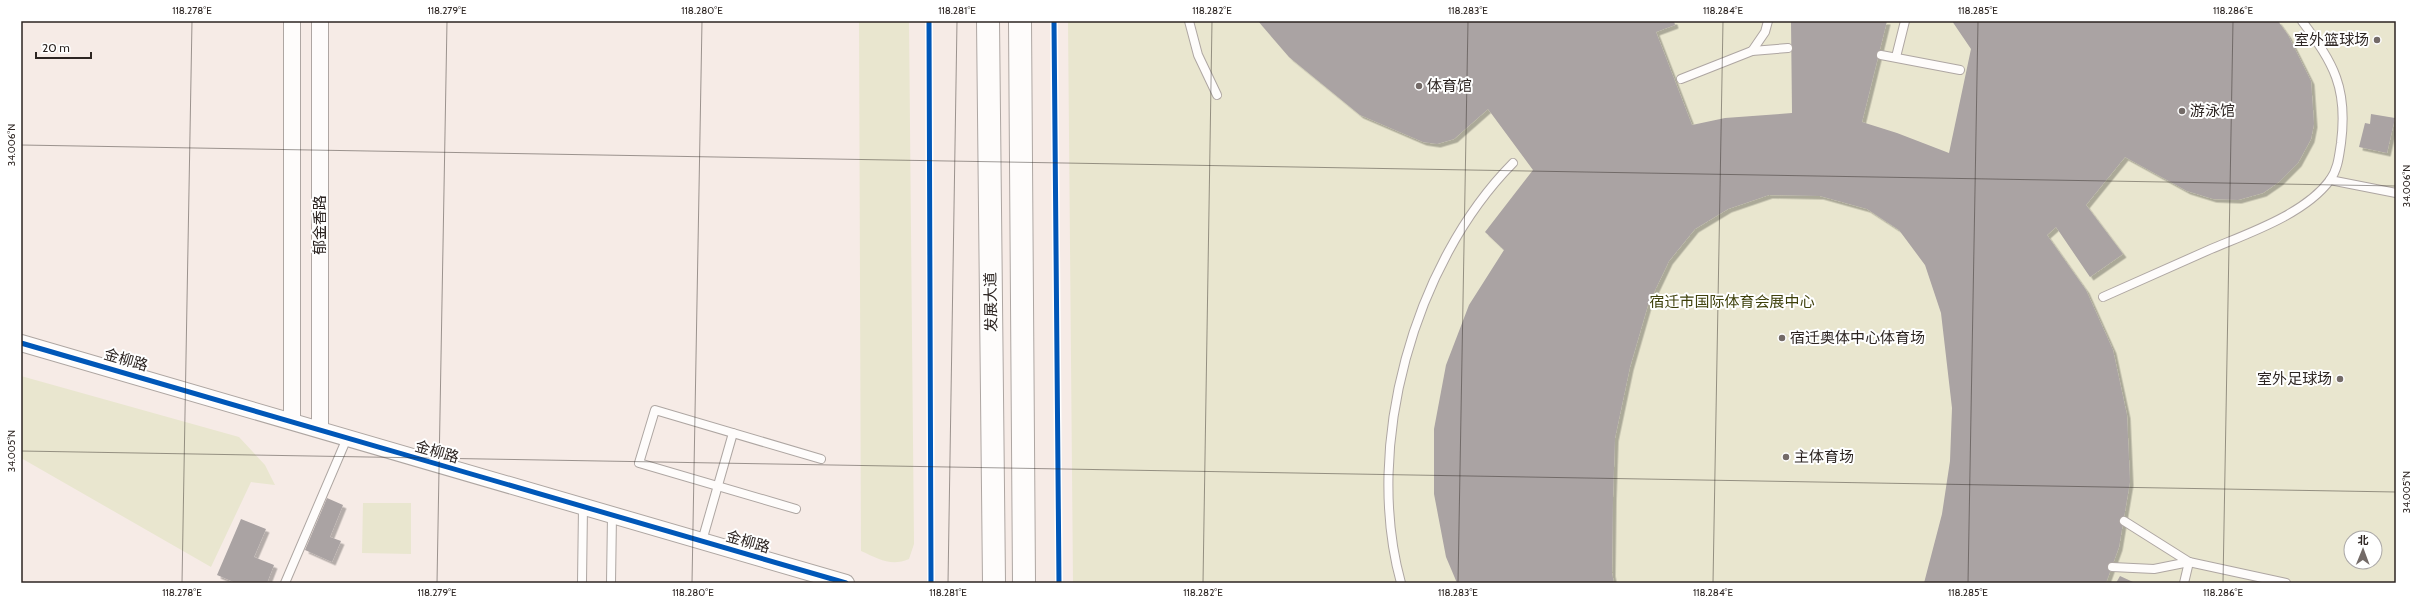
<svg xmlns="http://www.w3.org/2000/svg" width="2417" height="604" viewBox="0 0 2417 604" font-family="Cabin,'Noto Sans SC',sans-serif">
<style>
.green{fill:#e9e6cf;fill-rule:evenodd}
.building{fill:#aaa3a3;filter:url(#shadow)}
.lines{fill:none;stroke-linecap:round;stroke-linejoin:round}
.lane-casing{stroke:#aea6a2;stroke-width:10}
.street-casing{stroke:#aea6a2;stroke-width:18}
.primary-casing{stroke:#aea6a2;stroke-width:24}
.lane{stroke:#fefcfb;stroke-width:8}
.street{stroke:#fefcfb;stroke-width:16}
.primary{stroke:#fefcfb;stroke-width:22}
.cycleway-casing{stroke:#fff;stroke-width:8}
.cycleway{stroke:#0057b8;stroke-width:5}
.ticks{fill:none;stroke:#2d2522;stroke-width:1;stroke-opacity:0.45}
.poi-dot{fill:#736a67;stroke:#fff;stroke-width:1.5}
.labels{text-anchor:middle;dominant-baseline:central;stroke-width:4;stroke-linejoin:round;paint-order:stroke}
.poi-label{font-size:15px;fill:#2d2522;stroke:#fff;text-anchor:start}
.street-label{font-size:15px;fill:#2d2522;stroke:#fff}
.park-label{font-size:15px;fill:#3f410c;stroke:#fff}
.neatline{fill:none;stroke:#2d2522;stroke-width:1.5}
.ticks-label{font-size:10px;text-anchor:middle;fill:#2d2522}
</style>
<defs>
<filter id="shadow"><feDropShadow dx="3.5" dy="3.5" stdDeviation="0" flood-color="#0004"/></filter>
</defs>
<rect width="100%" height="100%" fill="#f6ebe6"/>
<g class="green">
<path d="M859,21H909L914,544L909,559C891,567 879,559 861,551Z"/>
<path d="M1068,21H2396V583H1073ZM2351,538H2375V562H2351Z"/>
<path d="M21,376L239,437L265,465L275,485L251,482L211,567L21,458Z"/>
<path d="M363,503H411V554L362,553Z"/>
</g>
<g class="building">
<path d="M1258,21H1674L1675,25L1656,32L1692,125L1725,118L1792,113L1791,21H1887L1862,122L1897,133L1949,153L1971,49L1952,21H2278L2288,35L2311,81L2314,124L2311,139L2298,163L2279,182L2263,193L2238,200L2213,199L2187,191L2125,157L2086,205L2123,254L2090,277L2056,227L2047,235L2086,290L2113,350L2127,415L2130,482L2119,547L2106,583H1924L1942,514L1950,461L1952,408L1941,313L1925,265L1899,230L1867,209L1820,196L1769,195L1728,209L1695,229L1669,261L1648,305L1630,367L1615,438L1613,497L1612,573L1614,583H1457L1446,557L1434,494V429L1446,365L1469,305L1504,250L1485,232L1533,170L1488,109L1454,139L1437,144L1423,142L1360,115L1289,57Z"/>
<path d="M2371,114L2395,118L2387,153L2359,147L2365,123L2370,124Z"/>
<path d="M327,498L343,505L330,537L341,541L332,562L305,550Z"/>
<path d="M241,519L266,529L254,557L274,565L267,583H236L217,575Z"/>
<path d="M2120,576L2133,582L2137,583H2116Z"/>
</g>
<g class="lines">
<g class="lane-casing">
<g id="lane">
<path d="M1189,21L1198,55L1217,95"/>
<path d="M1752,51L1788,48"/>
<path d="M1881,55L1960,70"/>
<path d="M1896,57L1905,21"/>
<path d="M1681,79L1752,51L1765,32L1768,21"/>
<path d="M2330,180L2396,193"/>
<path d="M2103,297C2139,281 2175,265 2211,249C2249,233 2305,214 2330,180C2338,169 2339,156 2341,143C2348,88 2334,64 2302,21"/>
<path d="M796,509L639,463L655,410L821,459"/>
<path d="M2124,521L2189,562L2286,583"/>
<path d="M702,541L733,433"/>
<path d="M2112,567L2154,569L2189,562"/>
<path d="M285,583L347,438"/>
<path d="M582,583L583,507"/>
<path d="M611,583L612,515"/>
<path d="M1401,583C1363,446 1414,263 1513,163"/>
<path d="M2184,583L2189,562"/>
</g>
</g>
<g class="street-casing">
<g id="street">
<path d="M320,21V429"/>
<path d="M21,343L846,583"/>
<path d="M292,421V21"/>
</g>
</g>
<g class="primary-casing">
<g id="primary">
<path d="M988,21L994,583"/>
<path d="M1020,21L1024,583"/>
</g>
</g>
<use href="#lane" class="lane"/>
<use href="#street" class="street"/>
<use href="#primary" class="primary"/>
<g class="cycleway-casing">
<g id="cycleway">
<path d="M929,21L931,583"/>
<path d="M1054,21L1059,583"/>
<path d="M21,343L846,583"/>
</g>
</g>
<use href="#cycleway" class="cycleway"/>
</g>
<path class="ticks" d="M21,145L2396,186M21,451L2396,492M182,583L192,21M437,583L447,21M692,583L702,21M948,583L957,21M1203,583L1212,21M1458,583L1468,21M1713,583L1723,21M1968,583L1978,21M2223,583L2233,21"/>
<g class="poi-dot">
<circle cx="2377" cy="40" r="4"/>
<circle cx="1419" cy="86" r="4"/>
<circle cx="2182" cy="111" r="4"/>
<circle cx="1782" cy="338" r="4"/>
<circle cx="2340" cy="379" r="4"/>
<circle cx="1786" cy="457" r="4"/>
</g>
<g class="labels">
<g class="poi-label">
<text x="2369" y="40" text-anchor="end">室外篮球场</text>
<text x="1427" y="86">体育馆</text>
<text x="2190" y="111">游泳馆</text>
<text x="1790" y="338">宿迁奥体中心体育场</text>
<text x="2332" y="379" text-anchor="end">室外足球场</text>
<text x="1794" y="457">主体育场</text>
</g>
<g class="street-label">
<text transform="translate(320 225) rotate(-90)">郁金香路</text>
<text transform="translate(991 302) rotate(-91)">发展大道</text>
<text transform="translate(126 360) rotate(16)">金柳路</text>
<text transform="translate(437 452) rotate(16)">金柳路</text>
<text transform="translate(748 542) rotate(16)">金柳路</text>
</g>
<g class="park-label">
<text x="1732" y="302">宿迁市国际体育会展中心</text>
</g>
</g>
<rect width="2417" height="604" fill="none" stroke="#ffffff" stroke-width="44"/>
<g transform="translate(2363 550) rotate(1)"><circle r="19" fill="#ffffff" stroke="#aba8a7"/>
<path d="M0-3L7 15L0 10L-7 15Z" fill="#736a67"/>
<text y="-6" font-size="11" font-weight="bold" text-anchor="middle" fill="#2d2522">北</text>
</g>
<path d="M36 52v6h55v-6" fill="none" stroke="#2d2522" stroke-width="2"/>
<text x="42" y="52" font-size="12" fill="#2d2522" stroke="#ffffff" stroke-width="3" paint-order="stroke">20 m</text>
<rect x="22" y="22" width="2373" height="560" class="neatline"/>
<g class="ticks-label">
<text x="192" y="14">118.278°E</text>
<text x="447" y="14">118.279°E</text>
<text x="702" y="14">118.280°E</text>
<text x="957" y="14">118.281°E</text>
<text x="1212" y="14">118.282°E</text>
<text x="1468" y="14">118.283°E</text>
<text x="1723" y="14">118.284°E</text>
<text x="1978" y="14">118.285°E</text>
<text x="2233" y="14">118.286°E</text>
<text transform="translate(11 145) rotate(-90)" y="4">34.006°N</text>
<text transform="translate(2406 186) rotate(-90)" y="4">34.006°N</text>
<text transform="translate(11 451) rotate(-90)" y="4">34.005°N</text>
<text transform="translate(2406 492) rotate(-90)" y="4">34.005°N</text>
<text x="182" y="596">118.278°E</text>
<text x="437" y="596">118.279°E</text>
<text x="693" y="596">118.280°E</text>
<text x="948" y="596">118.281°E</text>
<text x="1203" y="596">118.282°E</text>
<text x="1458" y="596">118.283°E</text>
<text x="1713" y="596">118.284°E</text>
<text x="1968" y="596">118.285°E</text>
<text x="2223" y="596">118.286°E</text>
</g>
</svg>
